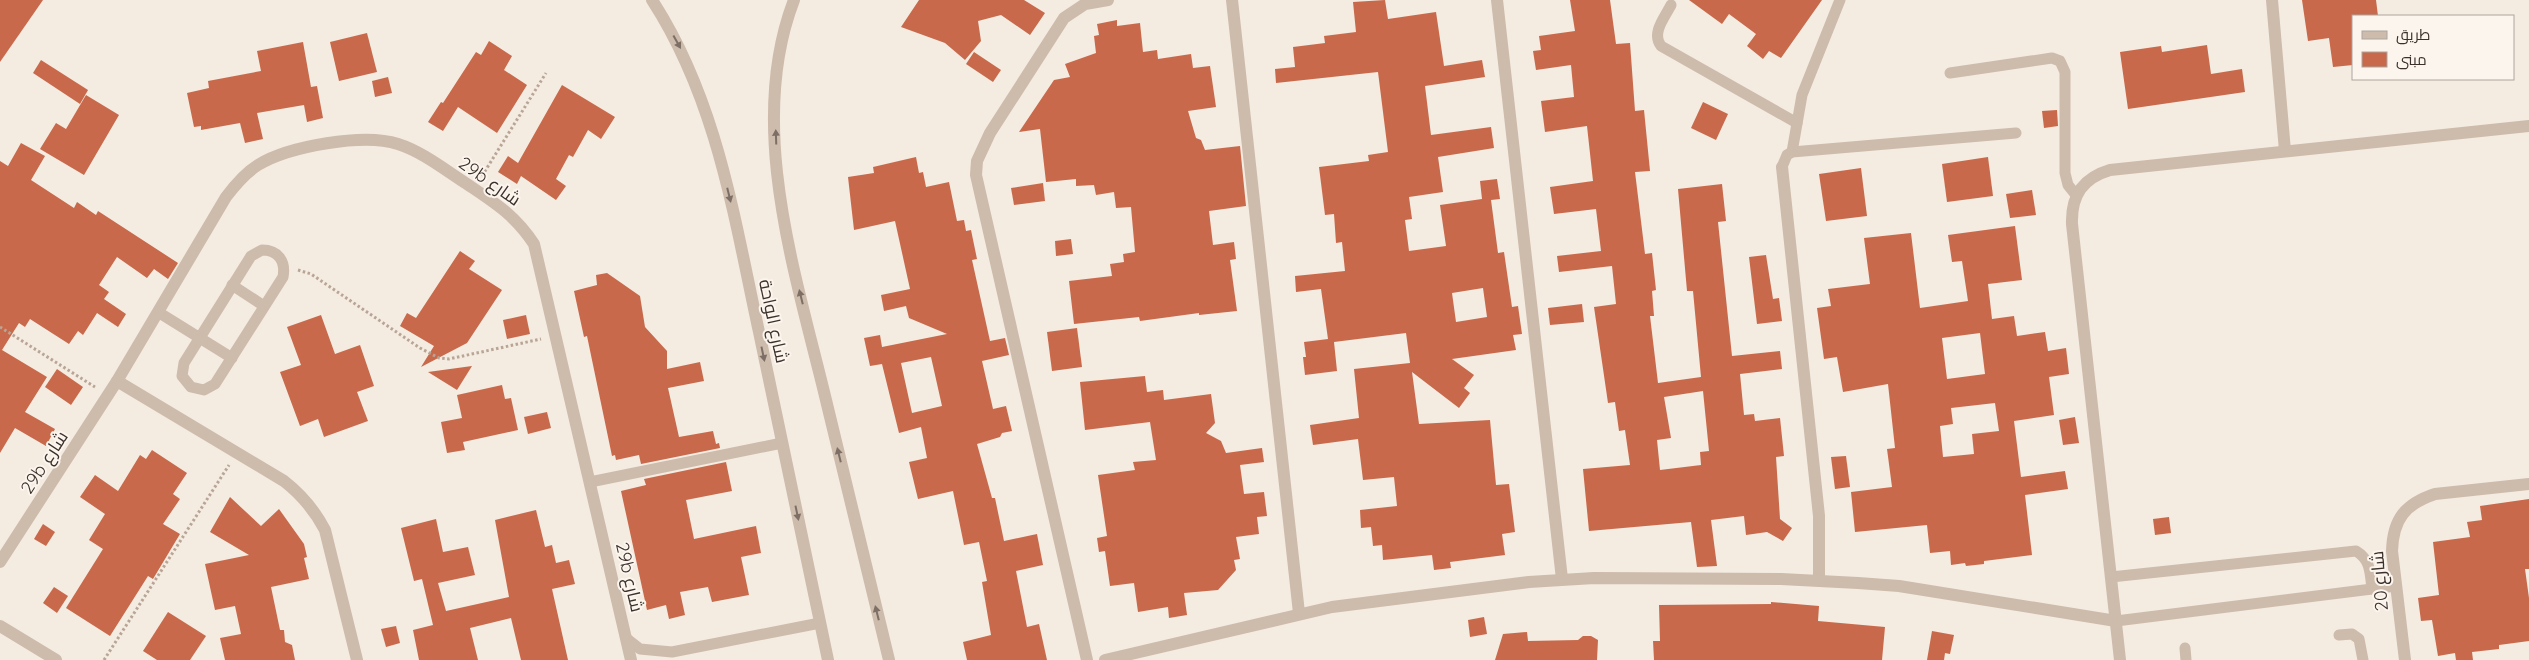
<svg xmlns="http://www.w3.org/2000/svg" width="2529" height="660" viewBox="0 0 2529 660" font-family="Quicksand,Cairo,sans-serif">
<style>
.building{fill:#c8694b;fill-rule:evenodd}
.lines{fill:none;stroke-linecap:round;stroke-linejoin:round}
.path{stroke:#b9a596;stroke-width:3;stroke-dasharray:2.5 2.5;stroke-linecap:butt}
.service{stroke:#cdbbac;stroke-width:11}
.minor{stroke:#cdbbac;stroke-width:12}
.tertiary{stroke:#cdbbac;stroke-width:12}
.oneway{fill:#7d6f65}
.labels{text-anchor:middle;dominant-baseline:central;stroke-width:4;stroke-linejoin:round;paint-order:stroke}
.street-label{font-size:18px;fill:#3b302b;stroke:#fbf5ee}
</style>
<rect width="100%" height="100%" fill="#f4ebe1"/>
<g class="building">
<path d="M0,0H43L0,62Z"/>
<path d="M919,0H1024L1045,13L1030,35L1001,15L978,21L981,41L965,60L945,43L901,27Z"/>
<path d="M1385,0L1388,19L1436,12L1444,66L1482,60L1485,77L1425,86L1431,135L1491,127L1494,148L1438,157L1443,192L1409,197L1412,219L1405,220L1409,251L1446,246L1440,205L1482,199L1480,181L1497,179L1500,199L1491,200L1498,253L1504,252L1512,307L1518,306L1522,334L1513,335L1516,350L1452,359L1474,375L1464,388L1470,393L1459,408L1412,372L1419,424L1490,420L1496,485L1509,484L1515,532L1502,534L1505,555L1450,562L1451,568L1434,570L1432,555L1383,560L1382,545L1373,546L1371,527L1361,528L1360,510L1397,506L1394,477L1363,480L1358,439L1313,445L1310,425L1359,418L1354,369L1410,363L1406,333L1334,342L1337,371L1305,375L1303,357H1306L1304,342L1328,339L1321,289L1296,292L1295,276L1345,271L1342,242L1336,243L1334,214L1325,215L1319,167L1369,161L1368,155L1388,152L1378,72L1276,83L1275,69L1295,67L1293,47L1325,43L1324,36L1356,32L1353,2ZM1483,288L1487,317L1456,322L1452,293Z"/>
<path d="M1570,0H1610L1616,44L1630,43L1635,111L1644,110L1650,171L1635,172L1645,254L1652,253L1656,290L1652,291L1654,316H1650L1658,383L1701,377L1693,291H1687L1678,189L1722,184L1726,221L1718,222L1732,356L1780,351L1782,369L1740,374L1744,415L1754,414L1755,421L1780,418L1784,456L1776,457L1780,519L1792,528L1783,541L1767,532L1746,535L1744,516L1711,520L1717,566L1697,567L1691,522L1589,531L1583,469L1630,465L1625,430L1619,431L1615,402L1608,403L1594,307L1616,304L1612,266L1559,272L1557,256L1601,251L1596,209L1554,214L1550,187L1593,181L1587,126L1545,132L1541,101L1574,97L1571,65L1536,70L1533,51L1541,50L1539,36L1575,31ZM1703,391L1709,451L1700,452L1701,465L1660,470L1657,440L1671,438L1664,397Z"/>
<path d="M1689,0H1822L1781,58L1769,51L1763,59L1747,46L1756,34L1729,14L1722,24Z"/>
<path d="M2302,0H2376L2378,16H2353V65L2333,67L2329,38L2308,41Z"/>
<path d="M1117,20V26L1140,23L1143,52L1157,50L1158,59L1191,54L1193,68L1210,66L1216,107L1188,111L1196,138L1201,140L1205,150L1240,146L1246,206L1209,211L1213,245L1234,242L1236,259L1230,260L1237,311L1199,315V313L1140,321L1139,317L1074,324L1069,281L1112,276L1110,264L1124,262L1123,254L1135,252L1131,207L1116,208L1114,192L1096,195L1094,185L1076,186V179L1046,182L1040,129L1019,132L1054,80L1070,77L1065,64L1096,53L1094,36L1099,35L1097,24Z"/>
<path d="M367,33L377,72L339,81L330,42Z"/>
<path d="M489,41L512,56L504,70L527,85L497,133L458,107L443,131L428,122L441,102L443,103L476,52L481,55Z"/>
<path d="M303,42L311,87L317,86L323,118L307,122L304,105L257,113L263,139L245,143L240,123L201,130V126L194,127L187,93L209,88L208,81L261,71L257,51Z"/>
<path d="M2207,45L2211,74L2242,69L2245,92L2128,109L2120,52L2161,46L2162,52Z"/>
<path d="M974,52L1001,70L993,82L966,64Z"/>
<path d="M41,60L88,90L80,104L33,73Z"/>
<path d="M388,77L392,93L375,97L372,81Z"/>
<path d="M562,85L615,117L601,139L588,130L573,157L569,155L556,179L566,186L556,200L521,176L517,184L498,172L508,156L518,163Z"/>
<path d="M86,95L119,115L84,175L40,149L56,123L66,129Z"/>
<path d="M1703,102L1728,114L1716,140L1691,128Z"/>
<path d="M2057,110L2058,126L2044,128L2042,111Z"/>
<path d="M21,143L45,156L31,180L74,208L77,202L96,215L98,211L178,263L168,279L154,269L147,278L117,257L99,285L109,292L104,299L126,314L118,327L97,313L83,335L78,331L69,344L30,319L25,327L19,323L2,350L47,377L25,412L55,429L46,446L15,428L0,453V161L8,166Z"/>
<path d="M916,157L919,173L923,172L926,187L949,182L957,221L964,220L966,231L971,230L977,259L972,260L990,341L1005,338L1009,355L982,361L993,409L1006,406L1012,431L1002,433L1000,437L977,444L992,498H995L1004,541L1037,534L1043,565L1016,571L1027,627L1039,624L1047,660H967L963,642L991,635L982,582L987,581L979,542L964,545L953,491L918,499L909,462L927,458L921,427L899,433L882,364L870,366L864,338L880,335L882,347L947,334L909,318L906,306L884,311L881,295L910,289L895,221L854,230L848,177L874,173L873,167ZM931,357L942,406L912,413L901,363Z"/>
<path d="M1988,157L1993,196L1947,202L1942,164Z"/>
<path d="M1861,168L1867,216L1826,221L1819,174Z"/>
<path d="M1043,183L1045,201L1014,205L1011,188Z"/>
<path d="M2032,190L2036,215L2010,218L2006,194Z"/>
<path d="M2015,226L2022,280L1988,284L1992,319L2014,316L2017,336L2045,332L2048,351L2066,348L2069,374L2049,377L2054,415L2014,421L2021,477L2065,471L2068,489L2025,495L2032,555L1984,561V564L1966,566L1965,563L1951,565L1950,551L1930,553L1927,525L1855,532L1851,492L1892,487L1887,449L1895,448L1888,384L1843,392L1837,357L1824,359L1817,308L1831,306L1828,289L1870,284L1864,238L1911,233L1920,308L1968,301L1962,261L1952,262L1948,235ZM1980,333L1985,374L1947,379L1942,338ZM1995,403L1999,431L1972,434L1974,454L1943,457L1940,426L1953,424L1951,408Z"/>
<path d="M1071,239L1073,254L1056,256L1055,241Z"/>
<path d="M460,251L475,261L469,269L502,290L467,343L421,367L434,346L400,326L407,313L416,318Z"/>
<path d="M1766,255L1773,299L1779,298L1782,321L1757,324L1749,257Z"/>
<path d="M607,273L640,296L645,327L667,351V369L700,362L704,381L668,388L679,437L713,431L716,444L719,443L720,448L641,464L639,455L616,460L615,455L612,456L587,336L584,337L574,291L597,285L596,275Z"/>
<path d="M1582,304L1584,322L1550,325L1548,308Z"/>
<path d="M321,315L335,354L360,345L374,386L357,392L368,421L324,437L318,419L300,426L280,372L301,365L287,327Z"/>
<path d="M526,315L530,334L507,339L503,320Z"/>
<path d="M1077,328L1082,367L1052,371L1047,332Z"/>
<path d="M472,366L457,390L428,372Z"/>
<path d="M57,369L83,387L71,405L45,387Z"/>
<path d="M1145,376L1147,392L1163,390L1164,400L1211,394L1215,423L1206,433L1221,441L1226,453L1262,448L1264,462L1240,465L1244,494L1264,492L1267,516L1257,517L1259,534L1236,537L1240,559L1234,560L1236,570L1218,590L1184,593L1187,615L1169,618L1168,607L1138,612L1134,583L1110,586L1105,551L1099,552L1097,538L1107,536L1098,475L1135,470L1133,462L1156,460L1150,422L1085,430L1080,382Z"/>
<path d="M502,385L505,399L511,398L518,430L463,442L465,450L447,453L441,422L462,418L457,395Z"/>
<path d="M547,412L551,428L528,434L524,417Z"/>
<path d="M2075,417L2079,443L2063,445L2059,420Z"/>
<path d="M152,450L187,473L173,494L180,499L163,524L180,534L153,579L148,576L110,636L66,608L103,549L89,540L105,514L80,497L95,475L118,491L140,455L146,459Z"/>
<path d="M1846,456L1850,487L1835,489L1831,457Z"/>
<path d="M726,462L732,491L686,500L694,539L756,526L761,553L741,557L749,595L712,602L708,587L680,592L685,615L669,619L666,605L647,610L621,491L646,485L644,479Z"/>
<path d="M230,497L261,526L279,509L304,544L307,557L304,558L309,579L271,587L280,630H284L285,642L292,645L295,660H225L220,638L241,634L235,606L215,610L205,564L249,555L210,532Z"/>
<path d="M2529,499V569H2525L2529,598V641L2499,645V649L2472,652L2473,660H2456L2455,653L2438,656L2432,620L2421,621L2418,598L2439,595L2433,542L2470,537L2467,522L2482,520L2480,506Z"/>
<path d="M536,510L545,547L552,545L556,563L569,560L575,584L552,589L568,660H521L511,618L470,628L478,660H419L413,630L433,625L422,579L414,581L401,528L436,519L443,552L468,547L475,575L438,583L446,611L509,597L495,520Z"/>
<path d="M2169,517L2171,533L2155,535L2153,519Z"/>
<path d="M43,524L55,532L46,546L34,539Z"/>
<path d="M54,587L68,596L57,613L43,603Z"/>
<path d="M1771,602L1819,606L1818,621L1885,627L1882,660H1654L1653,641H1660L1659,605L1771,604Z"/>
<path d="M168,612L206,636L190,660H157L143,651Z"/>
<path d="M1484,617L1487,634L1470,637L1468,620Z"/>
<path d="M396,626L400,643L386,647L381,629Z"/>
<path d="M1932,631L1954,635L1950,654L1945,653L1944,660H1927Z"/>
<path d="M1527,632L1528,641L1578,640L1583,636H1591L1598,640L1597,660H1495L1503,634Z"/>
</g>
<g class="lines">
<g class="path">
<path d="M482,176L546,73"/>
<path d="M298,270L311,274L420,348L439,358L449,359L541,339"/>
<path d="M0,327L95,387"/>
<path d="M104,660L229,465"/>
</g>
<g class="service">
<path d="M1671,5C1665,17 1651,33 1661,46L1797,123"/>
<path d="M1950,73L2052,58L2060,61L2065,72V173L2068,185L2076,195"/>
<path d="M1792,152L1802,95L1840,0"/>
<path d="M1782,167L1787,155L1792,152L2016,133"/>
<path d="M262,250C278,250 286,261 283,277L215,384L204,390L191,387L182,376L184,363L251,256Z"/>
<path d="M232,285L264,306"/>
<path d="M158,312L232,358"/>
<path d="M590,482L782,443"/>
<path d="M2111,577L2356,551C2371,560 2370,573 2372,589"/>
<path d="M2116,621L2396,586"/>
<path d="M2339,635L2352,634L2359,639L2363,660"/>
<path d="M626,638L640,649L672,652L820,623"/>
<path d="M2185,648L2186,660"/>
</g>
<g class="minor">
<path d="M1232,0L1299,613"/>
<path d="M1497,0L1562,579"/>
<path d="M2272,0L2285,151"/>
<path d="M1782,167L1819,516V580"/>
<path d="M117,381L284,481C302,495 314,509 325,530L357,660"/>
<path d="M0,562L117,381L226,197C235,185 245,173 258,165C289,146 364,133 398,144C423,152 445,170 467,184C495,203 515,215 534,244L631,660"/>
<path d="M0,626L56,660"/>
<path d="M1087,660L976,175L977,161L990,133L1064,18L1085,4L1108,0"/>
<path d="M1105,660L1332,607L1529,582L1594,578L1781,579L1858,583L1899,586L2116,621"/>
<path d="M2120,660L2072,224C2071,195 2083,178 2110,170L2529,126"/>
<path d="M2405,660L2392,551C2393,519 2405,504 2435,494L2529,484"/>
</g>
<g class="tertiary">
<path d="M652,0C717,100 734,217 759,332C782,441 805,551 828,660"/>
<path d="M794,0C746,124 795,272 825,396C846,484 868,572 889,660"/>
</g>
</g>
<defs><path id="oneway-solid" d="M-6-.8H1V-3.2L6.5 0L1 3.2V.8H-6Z" transform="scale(1.25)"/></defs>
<g class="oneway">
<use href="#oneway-solid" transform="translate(677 42) rotate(61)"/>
<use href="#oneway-solid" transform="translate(776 137) rotate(-92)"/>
<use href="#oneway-solid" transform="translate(729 195) rotate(76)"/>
<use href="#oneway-solid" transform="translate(801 297) rotate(-104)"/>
<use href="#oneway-solid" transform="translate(763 354) rotate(78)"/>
<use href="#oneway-solid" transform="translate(839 455) rotate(-104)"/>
<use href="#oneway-solid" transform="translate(797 513) rotate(78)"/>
<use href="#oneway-solid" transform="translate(877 613) rotate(-104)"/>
</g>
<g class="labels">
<g class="street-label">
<text transform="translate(490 181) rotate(35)">29b شارع</text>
<text transform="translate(774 321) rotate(78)">شارع الواحة</text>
<text transform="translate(44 462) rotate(-57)">29b شارع</text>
<text transform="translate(630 577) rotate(77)">29b شارع</text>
<text transform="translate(2379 581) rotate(-95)">شارع 20</text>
</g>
</g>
<rect x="2352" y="15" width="162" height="65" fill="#fbf5ee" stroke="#aea6a0"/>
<rect x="2362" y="31" width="25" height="8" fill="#cdbbac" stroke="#aea6a0"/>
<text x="2396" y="40" font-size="15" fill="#3b302b">طريق</text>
<rect x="2362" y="52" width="25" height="15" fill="#c8694b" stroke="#aea6a0"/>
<text x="2396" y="65" font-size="15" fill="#3b302b">مبنى</text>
</svg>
